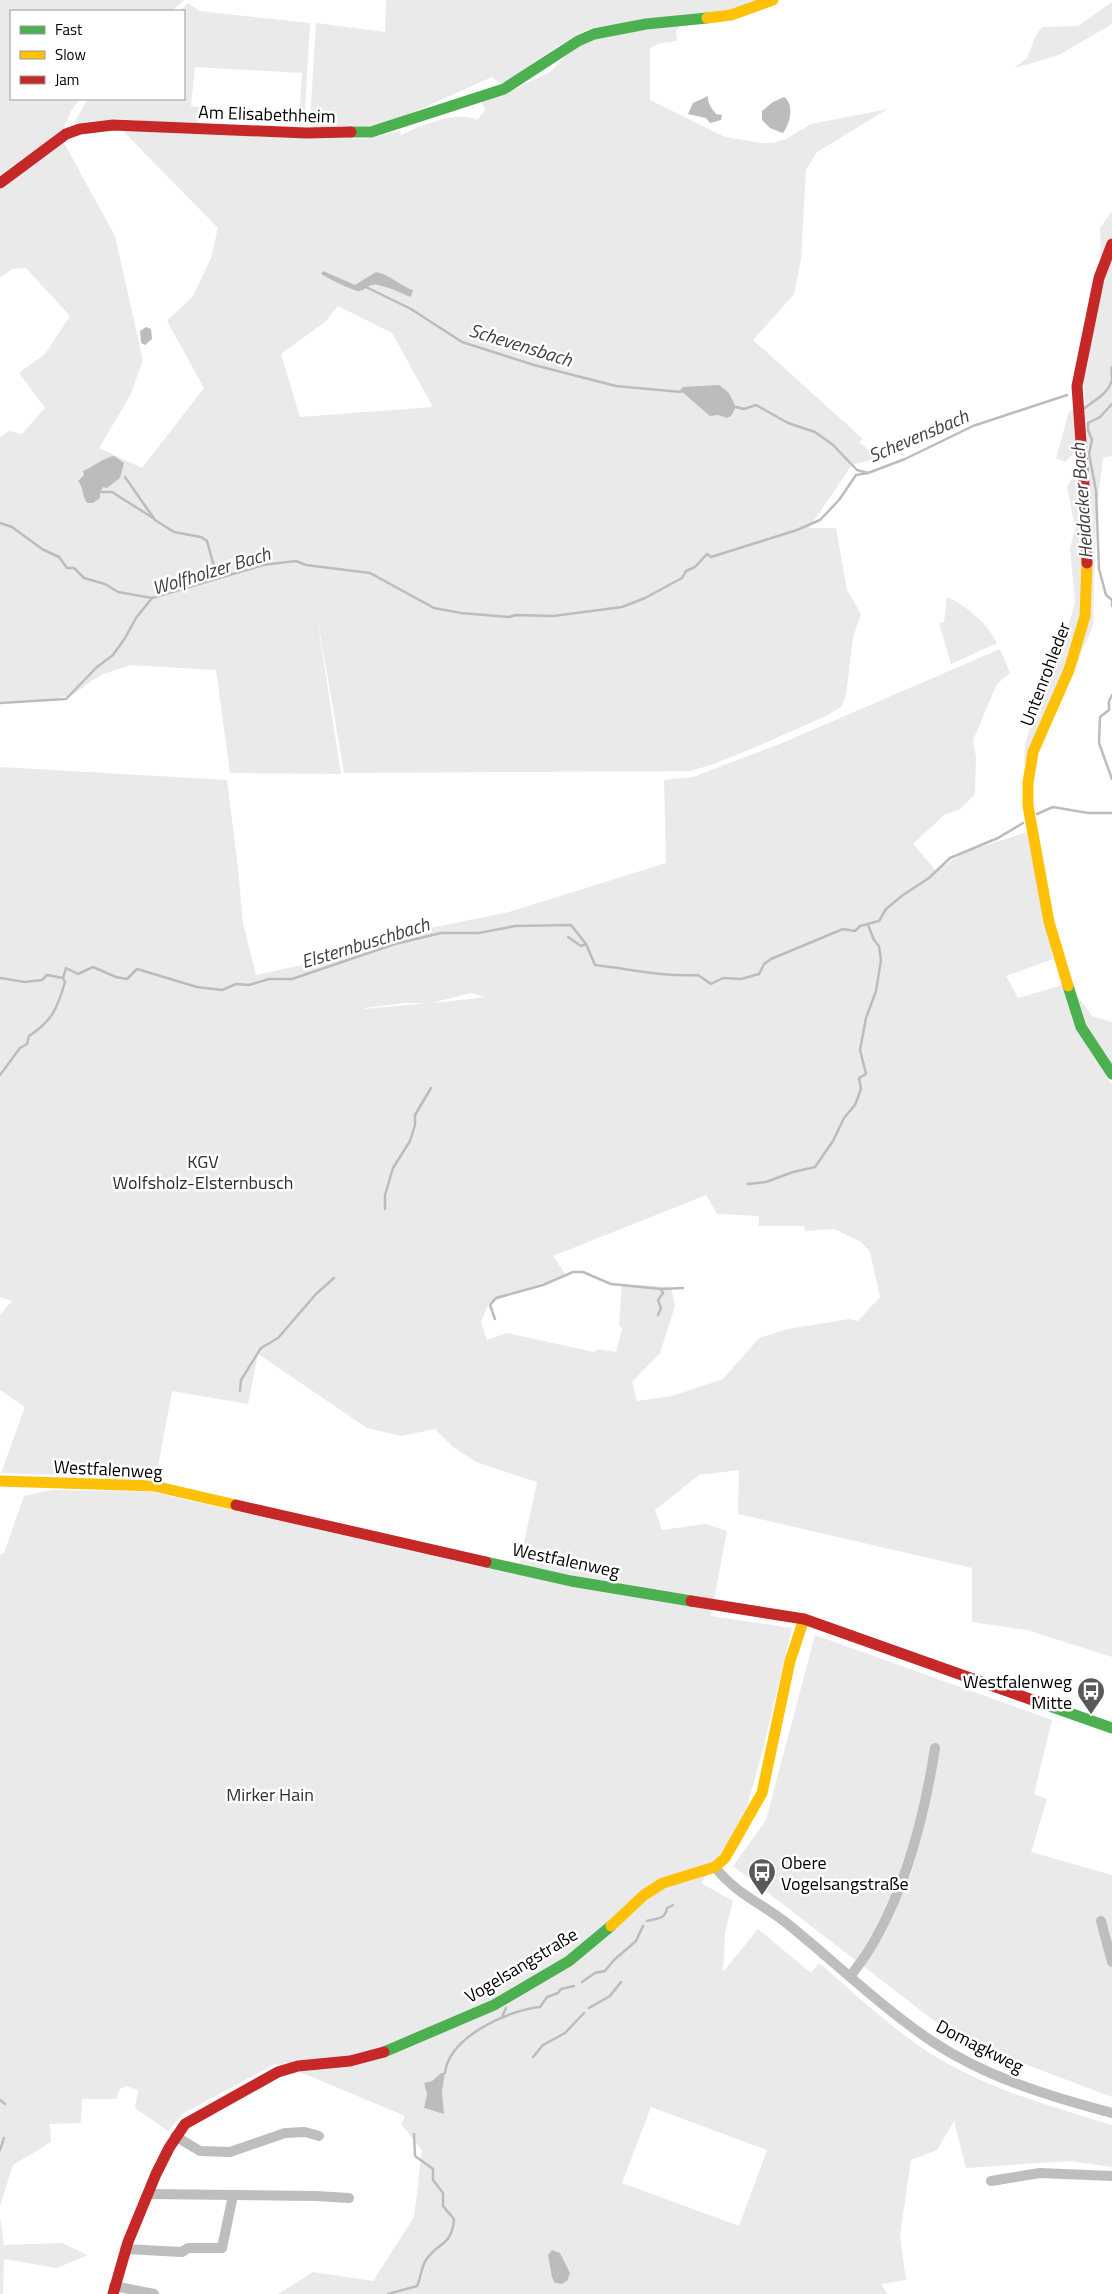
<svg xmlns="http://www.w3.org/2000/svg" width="1112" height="2294" viewBox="0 0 1112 2294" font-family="'Titillium Web',sans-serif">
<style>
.green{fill:#eaeaea;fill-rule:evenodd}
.water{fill:#bcbcbc}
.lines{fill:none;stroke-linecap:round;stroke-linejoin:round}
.stream{stroke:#bcbcbc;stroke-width:2.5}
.street{stroke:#bebebe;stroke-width:10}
.fast{stroke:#4caf50;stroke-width:11}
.slow{stroke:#ffc107;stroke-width:11}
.jam{stroke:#c62828;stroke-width:11}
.labels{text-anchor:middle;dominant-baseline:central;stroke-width:5;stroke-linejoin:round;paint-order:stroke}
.street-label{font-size:18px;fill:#000;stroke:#fff}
.park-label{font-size:18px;fill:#303030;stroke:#fff}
.poi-label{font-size:18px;fill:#000;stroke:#fff;text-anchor:end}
.water-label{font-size:19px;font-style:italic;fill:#414141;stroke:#fff}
</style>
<rect width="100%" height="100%" fill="#fff"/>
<g class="green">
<path d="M0,0H184L172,11H11V99H80L71,111L63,130L0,175Z"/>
<path d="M386,0H762L741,8L591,28L567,40L502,85L492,77L385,125L313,129L310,122L316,23L385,32Z"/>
<path d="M1112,2V24L1059,55L1014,68L1027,58L1036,35L1042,27L1078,26Z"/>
<path d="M188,3L199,11L310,23L304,125L299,126L302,73L195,67L191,106L200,107L199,125L117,119L74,123L88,99H184V11H180Z"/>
<path d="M682,23L676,31L677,41L661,43L650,48V100L725,137L761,143H773L786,139L811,124L888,109L817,152L806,170L801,260L794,294L753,340L863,439L859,442L879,458L852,465L809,528H836L847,590L861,614L853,637L846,696L841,707L826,716L756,747L708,766L689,771L344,773L315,604L341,774L230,773L216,670L130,665L104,674L91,681L73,695L51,700L0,701V437L9,431L22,434L45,408L19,373L45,354L70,316L26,268L12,269L0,278V190L63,141L115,236L143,360L130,396L99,448L142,468L204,388L167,321L193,296L211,258L218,228L122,130L364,139L400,131L401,135C419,126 458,110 477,120L485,110L481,100L514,89L550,72L572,49L599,37ZM338,306L392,333L433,407L300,417L281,354L325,322Z"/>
<path d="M1112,211V456L1103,458L1096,517L1093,625L1073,673L1024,766L1025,746L1042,679L1069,624L1075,602L1070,549L1075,528L1067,486L1080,466L1075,452L1065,462L1056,458L1069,412L1085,405L1084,377L1101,258L1100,228Z"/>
<path d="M947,597C967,606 987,623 997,643L951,664L939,623L944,622Z"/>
<path d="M1000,649L1010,673L997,684L973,740L976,757L975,794L960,809L944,815L913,844L936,871L965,852L1027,832L1053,959L1006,976L1018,998L1063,985L1076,1029L1112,1085V1657L1027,1630L972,1622V1568L738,1514L739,1470L699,1475L655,1510L662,1530L706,1524L727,1531L711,1616L792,1628L762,1753L743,1820L701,1883L733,1901L725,1933L723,1972L758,1929L811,1973L819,1963C854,1993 889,2026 928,2052C984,2088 1049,2106 1112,2125V2167L1069,2161L966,2168L954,2121L937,2150L911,2160L900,2236L906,2280L881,2284L888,2294H278L313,2272L373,2281L414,2217L422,2150L401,2124L405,2116L302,2073L275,2064L184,2113L168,2131L135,2108L138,2090L127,2086L120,2089L116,2099H82L81,2123L50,2124L51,2142L13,2165L0,2206V1555L4,1553L24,1496L51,1490L152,1492L517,1575L537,1482L476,1462L453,1447L435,1429L401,1436L367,1428L258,1354L248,1404L172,1391L156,1478L1,1473L25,1407L0,1390V1315L12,1301L0,1297V767L227,780L238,868L243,923L256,975L329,959L421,930L509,912L666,863L664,780L693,777L782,743ZM471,993L485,997L434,1003L435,1002ZM405,1003H427L364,1009L365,1008ZM706,1195L717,1214L759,1216L758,1226H804L805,1231L834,1229L861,1242L870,1252L880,1297L858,1321L849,1319L788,1329L759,1338L723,1379L672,1396L637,1401L632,1382L660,1353L675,1306L671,1287L622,1284L619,1324L622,1329L616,1352L598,1349L594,1352L507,1333L487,1340L481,1322L489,1303L566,1275L553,1256ZM445,2073L442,2092L443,2113L424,2108L427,2094L424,2083L432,2081L441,2074ZM651,2107L767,2150L739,2226L622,2183Z"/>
<path d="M1077,995L1092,1016L1112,1022V1064L1086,1025Z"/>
<path d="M815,1635L1052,1720L1034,1794L1047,1799L1031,1852L1112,1875V2097L993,2052L950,2033L733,1866L766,1820Z"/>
<path d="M0,2216L4,2245L62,2243L88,2255L57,2268L4,2259L3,2294H0Z"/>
</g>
<g class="water">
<path d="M708,96C707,102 712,109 716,114L722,115L721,120L710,123L706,118L688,114L693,103Z"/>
<path d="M784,97C795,105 790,123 783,133L770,128L762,120V111L773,102Z"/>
<path d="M323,271L355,285L376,272C391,275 400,286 413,290L411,297C401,293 389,287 378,285C370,283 367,289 360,291C355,292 327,278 321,274Z"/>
<path d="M146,327L151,329L152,339L145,345L141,343L140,331Z"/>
<path d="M719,385L729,393L736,407L731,416L727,418L718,415L710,416L680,390L683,387Z"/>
<path d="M114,456L124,463L120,478L107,488L103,487L100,492V498L93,503H87C82,496 84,488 78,481L84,475L83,471C93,467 103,458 114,456Z"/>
<path d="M441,2073H445L442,2092L444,2114L424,2108L427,2094L424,2083L432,2081Z"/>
<path d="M552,2250L560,2253L570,2273L567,2281L562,2284L555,2283L552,2277L548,2255Z"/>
</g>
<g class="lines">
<g class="stream">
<path d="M366,287L411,309L462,342L534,365L616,386L681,392"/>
<path d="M1112,404L1100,417L1088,423V430L1092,440L1089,454L1096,491L1099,569L1106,595L1112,600V606"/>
<path d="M736,407L744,409L756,405L788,423L815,432L833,445L857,470L868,473L905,459L973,426L1067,395"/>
<path d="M1085,408C1094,400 1110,393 1112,379C1112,375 1111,371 1112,367"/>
<path d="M125,477L155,520L174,532L201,537L207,541L213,563L221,576"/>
<path d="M100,492H112L153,518"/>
<path d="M0,523L12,527L42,549L59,557L67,568H74L84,578L105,584L118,592L152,598"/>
<path d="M1112,695L1109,701V710L1100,717L1099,743L1112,779"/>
<path d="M0,703L66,699L97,667L113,655L125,638L136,618L152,598L263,565L296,561L306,565L370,573L434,608L461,613L509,617L516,615L553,616L622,607L645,598L682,578L686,571L695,567L707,554L711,557L797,530L820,520L839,500L856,475L868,473"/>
<path d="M1037,814L1053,807L1088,813H1112"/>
<path d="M568,937L581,946L586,944"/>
<path d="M0,978L25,982L42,980L47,975L63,978L66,968L78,974L93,967L116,977L127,979L137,969L197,987L222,990L236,984L249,985L269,979H292L395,944L441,933H479L515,926L571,925L586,944L595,965C630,969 663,977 698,975L711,984L723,978L741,979L759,974L764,964L771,959L843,929L855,931L860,926L879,921L886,909L903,895L929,878L950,858L998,838L1023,823"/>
<path d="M0,1075L20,1048L27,1044L29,1036C53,1020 57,1009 65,982L63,978"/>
<path d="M748,1184L766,1182L793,1172L815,1167L833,1141L844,1118L855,1105L861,1089L859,1078L866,1074L860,1050L866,1018L876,991L881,960L879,946L874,940L868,925"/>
<path d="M385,1209V1195L393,1168L410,1141L415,1125V1115L431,1088"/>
<path d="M658,1315L661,1308L658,1300L663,1293L661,1289"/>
<path d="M495,1319L490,1305L496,1298L543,1285L573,1272H583L611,1284L661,1289L683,1288"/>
<path d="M240,1391L241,1380L261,1348L278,1338L316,1294L334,1278"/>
<path d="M647,1921C657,1918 665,1920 667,1908L673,1905"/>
<path d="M582,1982L595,1973L605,1971L614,1960L636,1941L643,1926"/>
<path d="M589,2008L610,1996L621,1982"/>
<path d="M502,2017L506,2008"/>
<path d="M533,2057L543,2045L565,2033L584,2013"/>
<path d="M445,2073C449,2037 508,2010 540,2007L547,1997L558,1993L561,1989L574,1986"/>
<path d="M0,2100L5,2104"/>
<path d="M0,2150L4,2138"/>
<path d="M388,2294L417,2286C421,2278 421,2267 426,2260C437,2242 452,2247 454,2219L443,2206V2193L433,2180V2169L415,2156L414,2134"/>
</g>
<g class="street">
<path d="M715,1867C738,1896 762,1903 789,1925C836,1963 880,2006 930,2040C985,2077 1048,2096 1112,2113"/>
<path d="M1101,1921L1112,1962"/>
<path d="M850,1977C859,1964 869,1952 876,1938C908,1881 925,1812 935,1748"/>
<path d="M175,2136L200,2151L230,2152L285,2133L305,2132L319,2136"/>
<path d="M991,2181L1040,2173L1112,2176"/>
<path d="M148,2194L316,2196L349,2198"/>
<path d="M125,2249L182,2252L188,2248H222L233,2195"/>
<path d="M114,2286L154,2294"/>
</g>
<g class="fast">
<path d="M351,132H371L504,89L578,41L594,34L646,24L707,18"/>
<path d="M1068,986L1081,1027L1112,1074"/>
<path d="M486,1562L571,1581L691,1601"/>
<path d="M1041,1703L1112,1728"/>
<path d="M384,2052L494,2005L569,1961L611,1926"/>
</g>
<g class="slow">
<path d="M707,18L731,15L773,0"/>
<path d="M1068,986L1049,922L1028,806V783L1033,752L1069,670L1085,616L1087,563"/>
<path d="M0,1481L154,1486L236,1505"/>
<path d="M611,1926L644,1895L663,1883L715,1867L725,1858L762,1793L790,1661L804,1619"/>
</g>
<g class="jam">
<path d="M0,183L66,134L80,129L113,125L306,133L351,132"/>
<path d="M1087,563L1085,499L1077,386L1099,278L1112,244"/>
<path d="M236,1505L486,1562"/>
<path d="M691,1601L804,1619L1041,1703"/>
<path d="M113,2294L128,2242L156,2174L169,2148L185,2124L278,2072L298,2066L350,2061L384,2052"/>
</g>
</g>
<defs>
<g id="bus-pin" transform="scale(1.4375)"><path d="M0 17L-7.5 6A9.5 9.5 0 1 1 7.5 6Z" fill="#595959" stroke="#fff"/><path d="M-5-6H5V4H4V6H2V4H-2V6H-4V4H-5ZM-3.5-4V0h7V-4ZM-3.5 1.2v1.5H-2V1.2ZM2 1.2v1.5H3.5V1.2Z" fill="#fff"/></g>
</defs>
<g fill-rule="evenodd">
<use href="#bus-pin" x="1091" y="1691"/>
<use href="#bus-pin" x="762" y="1872"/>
</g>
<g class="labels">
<g class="street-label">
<text transform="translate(267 114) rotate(2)">Am Elisabethheim</text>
<text transform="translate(1045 674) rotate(-69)">Untenrohleder</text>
<text transform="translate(108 1469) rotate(3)">Westfalenweg</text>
<text transform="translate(566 1560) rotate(12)">Westfalenweg</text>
<text transform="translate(521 1965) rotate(-31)">Vogelsangstraße</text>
<text transform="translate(980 2046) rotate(27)">Domagkweg</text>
</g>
<g class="park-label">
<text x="203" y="1161">KGV<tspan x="203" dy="21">Wolfsholz-Elsternbusch</tspan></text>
<text x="270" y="1794">Mirker Hain</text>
</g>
<g class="poi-label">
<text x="1072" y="1681">Westfalenweg<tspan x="1072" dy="21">Mitte</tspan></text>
<text x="781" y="1862" text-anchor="start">Obere<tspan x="781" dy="21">Vogelsangstraße</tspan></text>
</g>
<g class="water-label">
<text transform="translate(521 344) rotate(17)">Schevensbach</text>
<text transform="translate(918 435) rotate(-23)">Schevensbach</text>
<text transform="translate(1081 501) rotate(-94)">Heidacker Bach</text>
<text transform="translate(211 570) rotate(-17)">Wolfholzer Bach</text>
<text transform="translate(365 942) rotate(-17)">Elsternbuschbach</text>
</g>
</g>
<rect x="10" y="10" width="175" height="90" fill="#ffffff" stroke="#999999"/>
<rect x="20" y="26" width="25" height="8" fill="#4caf50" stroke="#999999"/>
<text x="55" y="35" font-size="15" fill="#000000">Fast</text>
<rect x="20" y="51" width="25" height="8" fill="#ffc107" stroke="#999999"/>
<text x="55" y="60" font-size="15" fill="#000000">Slow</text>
<rect x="20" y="76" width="25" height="8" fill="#c62828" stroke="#999999"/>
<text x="55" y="85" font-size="15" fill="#000000">Jam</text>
</svg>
